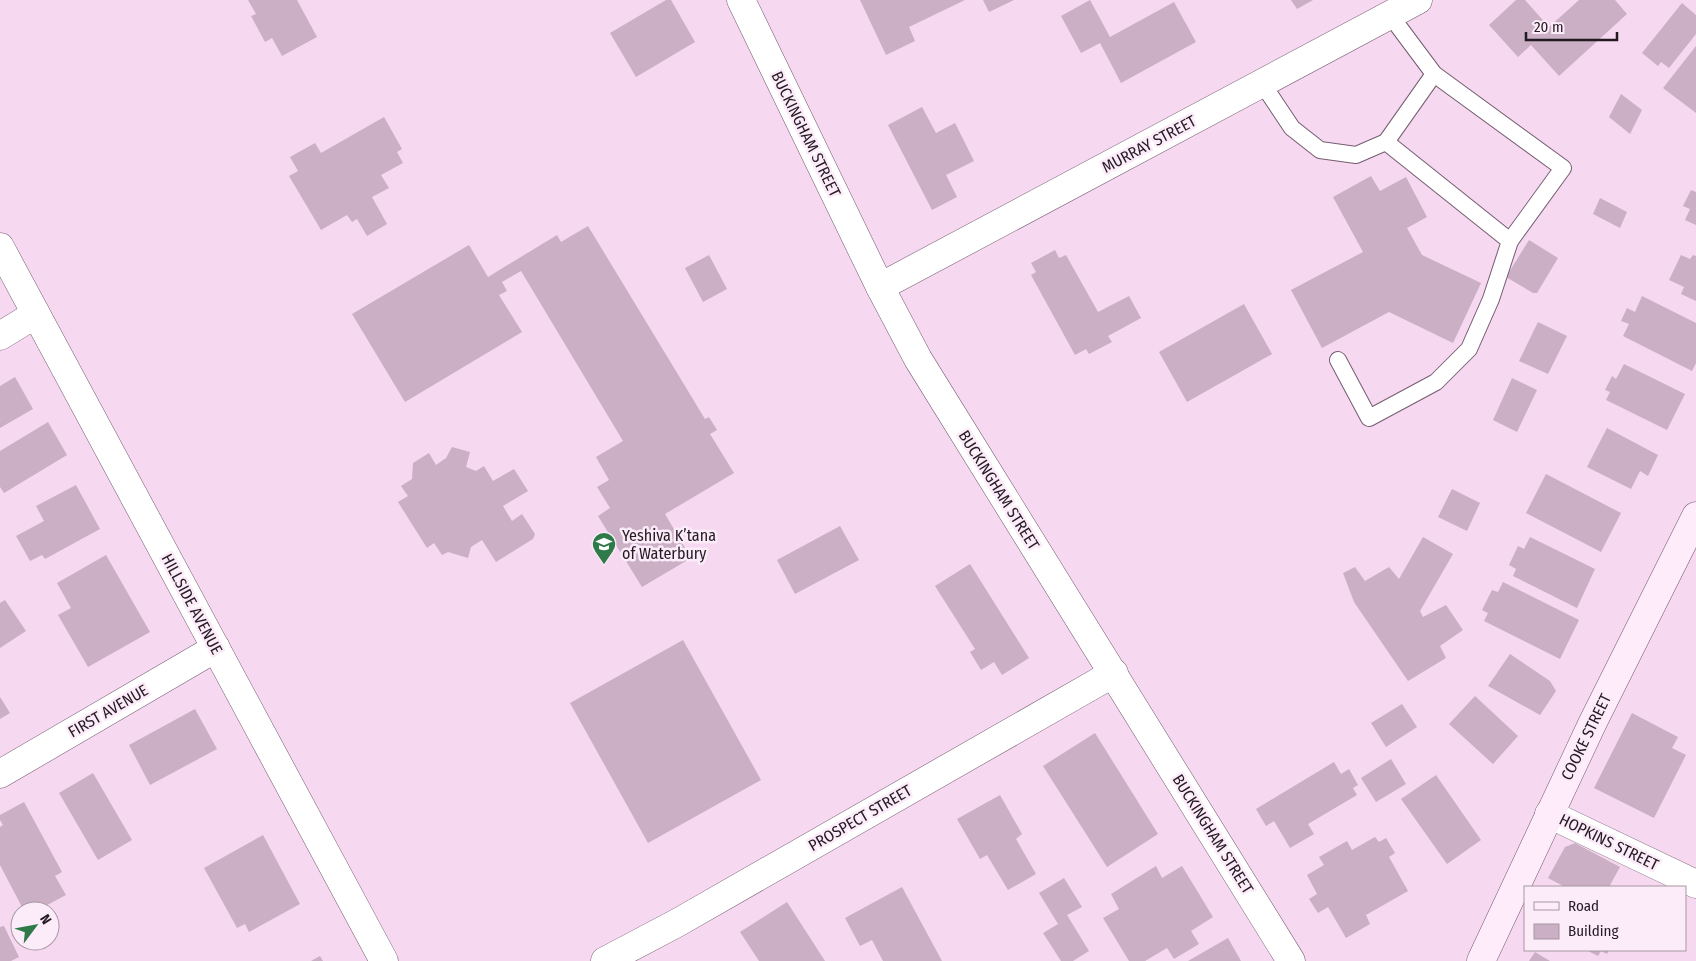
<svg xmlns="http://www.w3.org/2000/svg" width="1696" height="961" viewBox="0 0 1696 961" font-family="'Fira Sans Condensed',sans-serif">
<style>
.building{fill:#caafc5}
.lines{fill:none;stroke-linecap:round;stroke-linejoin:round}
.lane-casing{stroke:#755c70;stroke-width:18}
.street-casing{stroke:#755c70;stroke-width:29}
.secondary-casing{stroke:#755c70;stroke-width:29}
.lane{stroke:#fff;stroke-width:16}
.street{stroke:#fff;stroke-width:28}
.secondary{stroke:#feecfa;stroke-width:28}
.labels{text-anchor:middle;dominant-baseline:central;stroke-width:5;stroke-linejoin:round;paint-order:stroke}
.street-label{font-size:16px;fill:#241a22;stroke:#fcebf8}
.poi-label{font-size:16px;fill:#241a22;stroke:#fcebf8;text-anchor:start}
</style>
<rect width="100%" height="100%" fill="#f6d9f0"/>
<g class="building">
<path d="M248,0H297L317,37L282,56L272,38L265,42L251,16L256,14Z"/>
<path d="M666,0H671L695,42L636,77L610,33Z"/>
<path d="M860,0H965L909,27L915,41L886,55Z"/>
<path d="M983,0H1014L989,12Z"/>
<path d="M1090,0L1110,37L1174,2L1196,42L1121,83L1100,43L1081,53L1061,16Z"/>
<path d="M1291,0H1313L1297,9Z"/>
<path d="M1516,0H1525L1549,27L1579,0H1615L1627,14L1559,76L1531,45L1518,57L1489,25Z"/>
<path d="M1682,3L1696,15V34L1669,68L1661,62L1658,66L1642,53Z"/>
<path d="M1696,46V113L1663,88Z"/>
<path d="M1621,94L1642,110L1630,134L1609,117Z"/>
<path d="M922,107L936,133L955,123L974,161L946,175L957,197L932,210L888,125Z"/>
<path d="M384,117L402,149L397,152L403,163L381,175L389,188L372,197L387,224L367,236L357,219L352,222L347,215L321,230L289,176L298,171L290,157L315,143L321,153Z"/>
<path d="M1371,176L1380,191L1406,177L1427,217L1407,228L1422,255L1481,283L1453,343L1389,312L1322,348L1291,290L1363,252L1333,197Z"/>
<path d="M1691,190L1696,192V225L1685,220L1690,209L1683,206Z"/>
<path d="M1600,198L1627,212L1620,228L1593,214Z"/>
<path d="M588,226L705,419L709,417L717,430L710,434L734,473L665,514L691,558L642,587L598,516L610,508L597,487L609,480L596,457L623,441L521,271L502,282L507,291L499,295L522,332L405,402L352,314L469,245L488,277L557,235L561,242Z"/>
<path d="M1529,240L1558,258L1537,293H1533L1506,277Z"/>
<path d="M1055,250L1059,258L1066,255L1098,312L1129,296L1141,318L1108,336L1112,342L1089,354L1086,349L1075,355L1031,275L1036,272L1031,263Z"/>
<path d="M709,255L727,289L703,302L685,268Z"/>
<path d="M1681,255L1690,259L1693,255L1696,256V301L1681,294L1684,287L1669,280Z"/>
<path d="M1642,296L1696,323V363L1692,371L1623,336L1629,324L1621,321L1627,308L1635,312Z"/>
<path d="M1244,304L1272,354L1187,402L1159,352Z"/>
<path d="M1538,322L1567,336L1548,374L1519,361Z"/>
<path d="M1624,364L1685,394L1667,430L1606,400L1610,392L1605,390L1612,376L1616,379Z"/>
<path d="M15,377L33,409L0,428V386Z"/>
<path d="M1512,378L1537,390L1517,432L1493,420Z"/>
<path d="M48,422L67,455L4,493L0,487V451Z"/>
<path d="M1607,428L1658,455L1648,476L1640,471L1631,489L1587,467Z"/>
<path d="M452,447L470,452L466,467L476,471L484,466L493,481L514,469L528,491L503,506L512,521L522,514L535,534L533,539L496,562L482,540L471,547L468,558L448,552L442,555L434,543L427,548L398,502L408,496L401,486L412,479L413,463L429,453L436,465L446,458Z"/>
<path d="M1546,474L1621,513L1601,552L1526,513Z"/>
<path d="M76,485L100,529L45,559L42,555L30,561L16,536L44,521L36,506Z"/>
<path d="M1452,489L1480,503L1467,531L1438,517Z"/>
<path d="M840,526L859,560L795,594L777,560Z"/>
<path d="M1423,537L1453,554L1420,611L1423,617L1446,605L1463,630L1440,646L1446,658L1408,681L1354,602L1343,573L1355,567L1365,581L1389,567L1399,579Z"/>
<path d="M1530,537L1595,569L1577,608L1513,576L1516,569L1509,565L1518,546L1524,549Z"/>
<path d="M106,555L150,632L88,667L58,615L71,608L57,583Z"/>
<path d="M970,564L1029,658L1002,675L994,662L981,670L970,652L975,649L935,586Z"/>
<path d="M1503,582L1579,620L1560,659L1484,621L1488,613L1482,610L1492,590L1498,592Z"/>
<path d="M5,600L26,631L0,648V603Z"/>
<path d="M683,640L761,780L648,843L570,703Z"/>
<path d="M1510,654L1550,681L1556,691L1540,715L1488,686Z"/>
<path d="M1475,696L1518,736L1493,764L1449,724Z"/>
<path d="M0,697L10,713L0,719Z"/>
<path d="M1402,704L1417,727L1386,747L1371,723Z"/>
<path d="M195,709L217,749L150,785L129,745Z"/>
<path d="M1632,713L1678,737L1672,748L1686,755L1654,818L1594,788Z"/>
<path d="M1095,733L1158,834L1107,867L1043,766Z"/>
<path d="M1391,759L1406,784L1376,802L1361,778Z"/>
<path d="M1334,762L1341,774L1349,769L1358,785L1353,788L1357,795L1308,824L1314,834L1290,848L1274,821L1266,826L1256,809Z"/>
<path d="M93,773L132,840L98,860L59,793Z"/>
<path d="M1436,775L1481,840L1447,864L1401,799Z"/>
<path d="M1000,795L1022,834L1016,839L1036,874L1008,890L987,855L980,859L957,819Z"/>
<path d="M24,802L62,872L55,876L66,895L36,911H24L0,865V827L3,825L0,820V815Z"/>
<path d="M263,835L300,904L249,932L245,924L237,928L204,868Z"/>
<path d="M1375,837L1379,842L1386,838L1395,853L1389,857L1408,891L1366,915L1370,924L1346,938L1328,907L1318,913L1309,899L1317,894L1307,875L1324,865L1319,857L1347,841L1352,850Z"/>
<path d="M1575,843L1620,867L1609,887H1565L1548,878L1565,847Z"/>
<path d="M1156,866L1162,878L1182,866L1213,917L1191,931L1199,944L1174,959L1167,948L1145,961H1129L1103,918L1119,909L1111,894Z"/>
<path d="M1064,878L1082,907L1067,915L1089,951L1073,961H1061L1043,933L1058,924L1039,893Z"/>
<path d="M902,887L942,961H883L872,940L860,946L845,918Z"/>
<path d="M787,902L825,961H759L740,932Z"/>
<path d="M4,926L19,957L11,961H0V927Z"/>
<path d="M1228,938L1241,961H1188Z"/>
<path d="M1586,950H1609L1607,954L1601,951L1598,956Z"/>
<path d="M1535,952L1550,961H1529Z"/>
<path d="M320,956L323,961H311Z"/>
</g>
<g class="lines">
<g class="lane-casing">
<g id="lane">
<path d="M1390,15L1434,74L1563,168L1510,241"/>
<path d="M1262,83L1292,128L1320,150L1356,155L1386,142L1434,74"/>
<path d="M1338,360L1369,418L1436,382L1469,349L1491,299L1510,241L1386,142"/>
</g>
</g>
<g class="street-casing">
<g id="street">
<path d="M741,0L880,287L918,359L1291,961"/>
<path d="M0,247L384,961"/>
<path d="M880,287L1418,0"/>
<path d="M0,336L36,314"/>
<path d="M0,774L216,648"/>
<path d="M1549,814L1696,884"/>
<path d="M605,961L677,923L1114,673"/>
</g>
</g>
<g class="secondary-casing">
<path id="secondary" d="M1481,961L1593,722L1696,516"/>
</g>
<use href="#lane" class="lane"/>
<use href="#street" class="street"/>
<use href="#secondary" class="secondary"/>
</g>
<defs>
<g id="school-pin" transform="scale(1.25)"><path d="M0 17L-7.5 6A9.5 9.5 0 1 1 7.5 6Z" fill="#2e7a49" stroke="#fcebf8"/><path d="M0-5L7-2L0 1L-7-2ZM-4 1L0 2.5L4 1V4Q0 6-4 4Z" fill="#fff"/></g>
</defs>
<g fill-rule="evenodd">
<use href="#school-pin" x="604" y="544"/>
</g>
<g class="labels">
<g class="street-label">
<text transform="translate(806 134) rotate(64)">BUCKINGHAM STREET</text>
<text transform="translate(1149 144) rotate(-28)">MURRAY STREET</text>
<text transform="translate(999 490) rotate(58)">BUCKINGHAM STREET</text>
<text transform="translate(192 604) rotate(62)">HILLSIDE AVENUE</text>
<text transform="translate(108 711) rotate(-30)">FIRST AVENUE</text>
<text transform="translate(1586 737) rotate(-64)">COOKE STREET</text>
<text transform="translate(860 818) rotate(-30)">PROSPECT STREET</text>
<text transform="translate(1213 834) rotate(58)">BUCKINGHAM STREET</text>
<text transform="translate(1609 842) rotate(26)">HOPKINS STREET</text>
</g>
<g class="poi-label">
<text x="622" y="535">Yeshiva K’tana<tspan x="622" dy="18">of Waterbury</tspan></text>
</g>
</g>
<rect x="1524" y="886" width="162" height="65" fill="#fcebf8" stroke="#a697a2"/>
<rect x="1534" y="902" width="25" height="8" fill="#feecfa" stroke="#a697a2"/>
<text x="1568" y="911" font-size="15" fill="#241a22">Road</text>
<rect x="1534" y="924" width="25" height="15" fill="#caafc5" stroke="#a697a2"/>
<text x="1568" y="936" font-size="15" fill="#241a22">Building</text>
<g transform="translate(35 926) rotate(58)"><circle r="24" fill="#fcebf8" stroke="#a697a2"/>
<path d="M0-4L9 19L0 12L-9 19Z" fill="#2e7a49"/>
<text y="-8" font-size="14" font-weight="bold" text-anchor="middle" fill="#241a22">N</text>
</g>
<path d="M1526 32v8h91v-8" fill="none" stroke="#241a22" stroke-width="2.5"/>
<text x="1534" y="32" font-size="15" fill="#241a22" stroke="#fcebf8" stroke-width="4" paint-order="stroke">20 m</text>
</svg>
